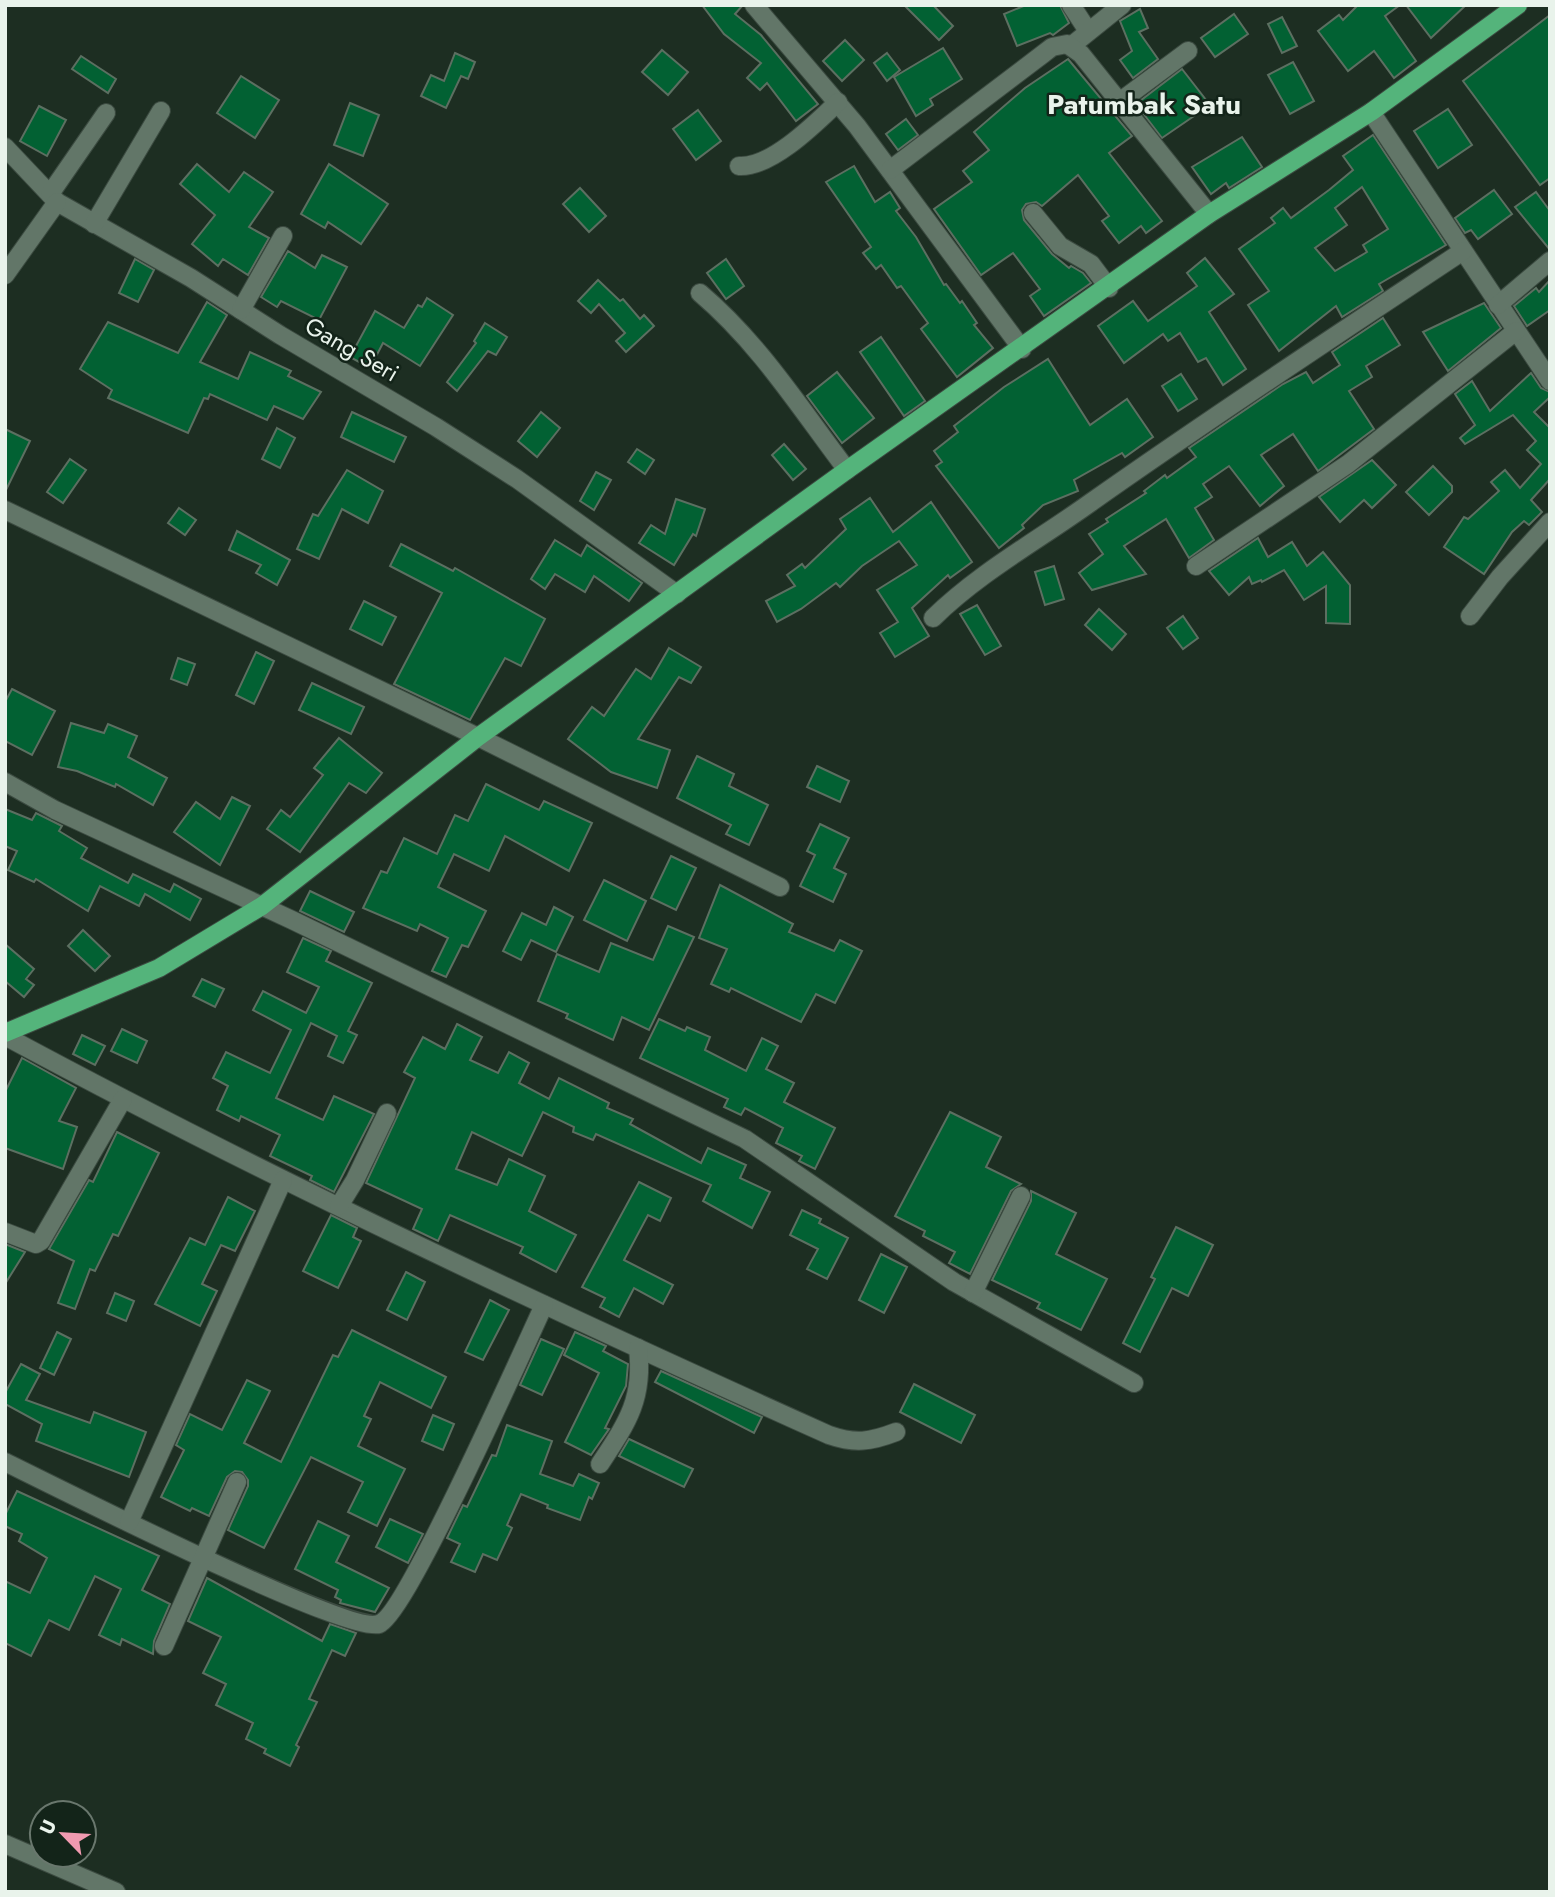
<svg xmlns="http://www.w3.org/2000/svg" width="1555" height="1897" viewBox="0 0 1555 1897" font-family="Jost,sans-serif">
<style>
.building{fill:#026133;stroke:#5c6f61;stroke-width:2;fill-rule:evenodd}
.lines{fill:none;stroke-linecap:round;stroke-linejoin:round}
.street-casing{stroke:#3c4b41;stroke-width:20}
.primary-casing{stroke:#3c4b41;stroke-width:20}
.street{stroke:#627668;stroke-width:18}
.primary{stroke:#54b47b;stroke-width:18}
.labels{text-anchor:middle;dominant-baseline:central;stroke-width:5;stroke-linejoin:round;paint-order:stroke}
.street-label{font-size:24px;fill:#e9f3eb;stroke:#132419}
.quarter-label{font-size:28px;font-weight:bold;fill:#e9f3eb;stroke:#132419}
</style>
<rect width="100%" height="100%" fill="#1d2e22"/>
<g class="building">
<path d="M702,5H743L735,14L761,35L818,104L796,121L767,83L760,90L747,78L761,63L724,34Z"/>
<path d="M904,5H933L953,26L939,40Z"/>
<path d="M1026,5H1060L1069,23L1053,35L1050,33L1017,46L1004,14Z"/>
<path d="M1358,5H1400L1385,16L1416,61L1394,78L1374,51L1348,71L1318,31L1339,15L1343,20Z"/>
<path d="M1406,5H1466L1431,38Z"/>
<path d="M1140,9L1148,28L1139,32L1158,59L1133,78L1120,60L1132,51L1120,21Z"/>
<path d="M1234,14L1248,34L1215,57L1201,38Z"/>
<path d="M1550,15V178L1540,185L1463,81Z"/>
<path d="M1282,17L1297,46L1282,53L1268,24Z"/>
<path d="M845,40L864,60L842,81L823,61Z"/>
<path d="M943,48L962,79L930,99L933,105L916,116L894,77Z"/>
<path d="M662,50L688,72L668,95L642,72Z"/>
<path d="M455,53L475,62L468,79L461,76L446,108L421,96L431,75L444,81Z"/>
<path d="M887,53L900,70L887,81L874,63Z"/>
<path d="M81,56L116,79L108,93L72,69Z"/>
<path d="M1068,59L1132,136L1109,153L1162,221L1146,233L1141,226L1119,243L1102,221L1109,216L1078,175L1042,206L1036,202L1026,204L1022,210L1024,220L1052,254L1069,268L1071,266L1083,273L1091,283L1044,316L1030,296L1040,289L1013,253L981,275L934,209L972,182L963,171L989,150L974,132L1025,88Z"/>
<path d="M1293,62L1314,101L1290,114L1268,75Z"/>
<path d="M1182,69L1210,105L1162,138L1136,104Z"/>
<path d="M241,76L279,100L255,138L217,113Z"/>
<path d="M350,103L379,115L363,156L334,145Z"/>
<path d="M39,106L66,120L47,156L20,141Z"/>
<path d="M1448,109L1472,145L1438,168L1414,131Z"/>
<path d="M698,110L721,141L696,160L673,129Z"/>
<path d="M906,119L918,135L898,150L886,134Z"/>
<path d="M1373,135L1446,245L1379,284L1383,291L1342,317L1336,306L1279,351L1248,305L1269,291L1239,249L1275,223L1271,218L1283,208L1291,218L1329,190L1353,170L1343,156ZM1362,187L1388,229L1363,245L1367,252L1335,271L1315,248L1347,225L1335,208Z"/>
<path d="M1242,137L1262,167L1229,188L1226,183L1211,194L1192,167Z"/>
<path d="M197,164L229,192L244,172L273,192L249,227L269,238L248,275L223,259L218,266L192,244L215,215L180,184Z"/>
<path d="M329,164L388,204L361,244L328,222L325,228L301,214Z"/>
<path d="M854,166L875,202L890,192L900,208L896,211L916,237L944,285L946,284L960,303L962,301L977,323L974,325L993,348L957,377L921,329L928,323L901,286L897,288L881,265L876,269L863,253L871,247L826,182Z"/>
<path d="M580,188L606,216L589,232L563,204Z"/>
<path d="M1494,190L1512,214L1478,239L1471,230L1465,233L1455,218Z"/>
<path d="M1536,192L1550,211V250L1515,207Z"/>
<path d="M288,251L315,268L322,255L347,267L319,320L281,301L277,307L261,297Z"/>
<path d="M1205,258L1234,294L1209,312L1246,369L1223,385L1206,358L1198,362L1180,333L1168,341L1163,334L1124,363L1098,326L1133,301L1148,321L1197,286L1187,273Z"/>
<path d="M135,259L154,270L138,302L119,293Z"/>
<path d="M726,259L744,286L726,299L707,273Z"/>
<path d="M598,280L620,301L623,299L640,319L644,315L654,326L626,352L616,341L625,333L599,304L591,313L578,301Z"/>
<path d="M1550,280V310L1527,326L1514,306L1536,288L1539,292Z"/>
<path d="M427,298L453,315L420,366L383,343L370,368L350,357L375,311L404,328L418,305L422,307Z"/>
<path d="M207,302L227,315L200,362L238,379L250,352L291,371L288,376L321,392L303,419L274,406L267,420L210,394L208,399L204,398L188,433L108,398L112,390L80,369L108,322L178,353Z"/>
<path d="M1484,303L1501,328L1448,371L1423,332Z"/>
<path d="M1383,318L1400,345L1366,366L1372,377L1349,391L1374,429L1318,471L1293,434L1261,455L1284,486L1260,506L1229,466L1203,484L1212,497L1195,508L1214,540L1189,558L1166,519L1124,546L1146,574L1092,590L1079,573L1103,554L1089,534L1108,522L1106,519L1146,493L1144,491L1165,475L1167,478L1196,457L1189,448L1283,384L1306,372L1313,383L1340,365L1332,352Z"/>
<path d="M485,323L507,337L496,355L488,351L457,391L447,382L476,343L474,341Z"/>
<path d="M881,337L925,401L904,416L860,352Z"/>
<path d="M1048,359L1090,425L1127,399L1153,437L1125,457L1122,453L1074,480L1078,491L1043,505L1022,525L1024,528L999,548L936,466L942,462L934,451L958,432L954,426L1004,387Z"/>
<path d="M837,372L874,418L842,443L807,396Z"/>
<path d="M1531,373L1541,388L1550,392V397L1534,412L1550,428V479L1531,500L1542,512L1529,525L1524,521L1512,532L1484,574L1444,547L1464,517L1468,519L1499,491L1491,482L1505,470L1520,488L1541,464L1527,450L1536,441L1513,415L1465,444L1460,438L1475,425L1455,394L1472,381L1490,411Z"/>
<path d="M1181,374L1197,399L1178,411L1162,386Z"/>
<path d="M352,412L406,437L394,462L341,437Z"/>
<path d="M541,412L560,428L537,457L518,441Z"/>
<path d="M277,428L295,438L280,468L262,459Z"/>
<path d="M5,429L30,441L5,492Z"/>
<path d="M784,444L806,469L793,480L772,455Z"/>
<path d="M637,449L654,460L645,474L628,462Z"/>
<path d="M70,459L86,470L63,503L47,492Z"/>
<path d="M1372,460L1396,485L1372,508L1364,500L1340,522L1319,497Z"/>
<path d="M1433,466L1452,486V492L1429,515L1406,492Z"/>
<path d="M347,470L383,491L368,523L342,509L319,559L297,549L313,514L318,516Z"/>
<path d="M596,472L611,480L594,510L580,501Z"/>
<path d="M870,498L893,532L931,502L972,562L950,578L948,575L912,608L929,636L895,657L880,633L898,622L877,590L917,565L899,541L862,566L840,587L836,583L801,609L777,622L766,601L795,586L787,575L802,564L805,568L846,529L840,519Z"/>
<path d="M676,499L705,509L696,536L693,534L674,565L639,543L651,525L665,534Z"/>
<path d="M179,508L196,520L185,535L168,523Z"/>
<path d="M237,531L290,560L277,585L256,573L261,565L229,550Z"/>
<path d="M1258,538L1268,557L1292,542L1307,566L1323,552L1350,585V624L1326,623V586L1304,600L1284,570L1262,582L1261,580L1252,584L1249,577L1229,595L1209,571Z"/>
<path d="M555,540L581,556L587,545L642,583L629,601L594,576L585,592L555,574L545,589L531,579Z"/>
<path d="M401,544L453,571L455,568L545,619L521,666L505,658L470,720L394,684L442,593L390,566Z"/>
<path d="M1054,566L1064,599L1045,605L1035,572Z"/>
<path d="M364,601L396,617L382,645L350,629Z"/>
<path d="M977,605L1001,646L985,655L960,614Z"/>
<path d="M1099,609L1126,634L1112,650L1085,625Z"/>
<path d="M1183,616L1198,638L1183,649L1167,628Z"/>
<path d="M669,648L701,667L691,683L679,677L638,739L670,750L657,788L611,772L568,739L592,707L604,716L636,669L651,679Z"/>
<path d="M256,652L274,661L254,704L236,695Z"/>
<path d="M178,658L195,664L187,685L171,679Z"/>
<path d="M312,683L364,707L351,734L299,710Z"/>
<path d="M12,689L55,711L32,755L5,741V702Z"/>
<path d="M71,723L104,733L108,724L137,736L128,757L167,778L153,805L116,784L115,787L77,771L58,767Z"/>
<path d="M339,738L382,773L366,793L349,783L300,852L267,829L281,810L290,817L323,775L314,768Z"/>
<path d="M697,756L734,774L729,786L768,805L749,845L726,834L731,825L677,798Z"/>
<path d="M817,766L849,781L840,802L807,787Z"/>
<path d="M486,784L539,810L544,801L592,823L569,871L505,836L489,871L454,854L438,887L486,911L468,947L462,945L446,977L432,971L448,938L420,924L417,931L363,908L381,871L387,873L404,838L437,854L455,815L468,821Z"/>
<path d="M232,797L250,806L220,865L174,832L196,802L220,819Z"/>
<path d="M5,809L32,820L36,813L62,826L59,831L87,848L81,858L128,883L133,874L170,892L174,884L201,899L190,920L145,894L139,906L100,886L88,911L36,879L34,882L8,870L17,851L5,846Z"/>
<path d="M820,824L849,838L834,868L846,874L833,902L800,886L815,855L807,851Z"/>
<path d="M671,856L696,868L676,910L651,898Z"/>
<path d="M604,880L646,901L627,941L584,920Z"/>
<path d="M720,885L793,924L789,932L834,951L840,940L862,951L835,1003L816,994L801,1022L731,988L729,992L711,984L727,949L699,938Z"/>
<path d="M310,891L354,912L344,932L300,911Z"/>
<path d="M554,907L573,917L556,952L531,940L521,960L503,951L522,913L546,925Z"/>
<path d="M668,926L694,937L649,1030L622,1017L613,1040L566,1018L568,1014L538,1001L557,954L599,972L611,943L653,960Z"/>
<path d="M83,930L110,956L95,971L68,946Z"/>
<path d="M303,938L331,951L326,961L372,983L348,1031L357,1035L343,1063L328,1056L337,1036L311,1023L276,1098L323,1120L334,1096L374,1114L334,1192L310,1180L312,1176L270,1156L280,1135L241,1116L239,1121L217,1110L228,1086L213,1078L226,1052L270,1073L291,1030L253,1010L263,991L306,1013L319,987L287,972Z"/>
<path d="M5,944L34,969L26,979L34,985L24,997L5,981Z"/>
<path d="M202,979L224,989L215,1007L193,996Z"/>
<path d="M659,1019L685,1031L687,1027L710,1037L705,1050L746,1071L762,1038L778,1046L766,1069L794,1083L784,1102L835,1128L815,1169L799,1161L802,1156L776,1143L783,1128L745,1108L741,1115L724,1107L728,1099L640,1058Z"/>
<path d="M457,1024L482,1037L470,1060L498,1073L509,1052L529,1063L519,1083L549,1099L559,1078L609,1103L607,1108L633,1119L630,1124L701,1163L708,1148L746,1165L740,1178L770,1192L752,1228L703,1201L711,1185L596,1134L593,1140L573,1132L574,1127L543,1112L522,1156L472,1132L456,1169L497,1185L509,1159L545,1176L529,1211L576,1235L556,1272L520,1253L523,1247L450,1215L438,1241L413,1229L422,1209L366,1183L415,1078L404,1072L423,1037L445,1049Z"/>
<path d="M122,1029L147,1041L137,1063L111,1051Z"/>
<path d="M82,1035L105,1046L95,1065L73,1054Z"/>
<path d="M22,1058L76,1088L59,1121L77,1127L63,1169L5,1148V1092Z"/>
<path d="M950,1112L1001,1137L986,1167L1021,1184L1011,1191L970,1274L949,1263L955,1252L923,1236L925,1231L895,1216Z"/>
<path d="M117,1132L159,1153L118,1236L113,1234L95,1271L90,1269L75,1309L58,1303L74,1261L49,1249L89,1180L93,1182Z"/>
<path d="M639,1182L671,1198L660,1221L648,1215L624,1260L673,1285L663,1304L634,1288L619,1317L600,1307L605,1298L582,1287Z"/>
<path d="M1031,1191L1076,1213L1056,1254L1107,1279L1081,1330L1037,1308L1040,1303L992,1280L1031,1201Z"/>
<path d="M228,1197L255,1211L235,1251L221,1245L202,1284L217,1291L200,1326L155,1304L190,1238L205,1245Z"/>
<path d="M802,1210L821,1219L819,1223L848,1238L827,1279L807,1269L818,1249L790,1235Z"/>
<path d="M331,1215L357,1228L353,1237L361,1241L338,1288L303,1271Z"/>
<path d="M1176,1227L1213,1245L1188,1296L1172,1288L1140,1352L1123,1343L1155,1279L1151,1277Z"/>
<path d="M5,1244L25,1252L5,1284Z"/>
<path d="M881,1254L907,1267L884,1313L859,1300Z"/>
<path d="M406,1272L425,1282L407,1320L387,1310Z"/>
<path d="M115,1293L134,1301L126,1321L107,1313Z"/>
<path d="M490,1300L509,1310L483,1360L465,1352Z"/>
<path d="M352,1330L446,1377L431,1408L380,1382L364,1416L371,1419L358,1446L405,1469L377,1526L348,1512L363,1482L311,1457L264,1548L228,1530L248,1486V1480L242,1472L235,1471L227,1477L209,1516L192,1508L190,1511L161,1497L184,1450L176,1445L190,1414L222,1430L247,1380L270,1391L244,1443L281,1462L333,1355L338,1357Z"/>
<path d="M57,1332L71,1339L54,1375L40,1368Z"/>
<path d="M575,1332L606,1346L603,1351L628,1364L626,1386L605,1428L609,1429L591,1455L565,1442L599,1373L564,1355Z"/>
<path d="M541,1339L564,1349L542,1395L520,1385Z"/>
<path d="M21,1364L40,1374L26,1400L90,1423L94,1412L146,1432L129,1477L36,1441L42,1424L5,1404V1393Z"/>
<path d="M661,1371L762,1417L754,1433L655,1382Z"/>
<path d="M914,1384L975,1415L961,1443L900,1412Z"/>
<path d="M433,1415L454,1424L443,1450L422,1441Z"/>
<path d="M507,1425L552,1441L540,1474L573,1486L579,1474L599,1483L592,1499L589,1497L580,1520L547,1508L548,1505L521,1494L507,1525L512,1528L497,1560L483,1554L475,1572L451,1562L460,1544L447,1538L463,1505L467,1507L492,1455L496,1456Z"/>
<path d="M629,1439L693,1469L684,1487L619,1456Z"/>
<path d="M17,1491L159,1556L142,1590L170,1604L154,1641L153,1654L122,1639L120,1645L99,1635L121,1589L95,1576L69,1630L49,1620L31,1656L5,1643V1581L30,1593L47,1558L19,1541L22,1534L5,1526V1515Z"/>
<path d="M390,1519L423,1534L408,1563L376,1547Z"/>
<path d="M318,1521L349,1536L336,1562L389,1588L375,1612L340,1603L341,1600L335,1597L338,1590L295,1569Z"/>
<path d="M207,1578L322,1641L330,1624L356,1633L345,1656L332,1650L309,1699L317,1702L296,1745L299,1747L290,1766L264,1753L266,1749L246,1739L253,1723L216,1705L226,1684L203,1673L221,1637L188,1621Z"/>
</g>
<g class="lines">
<g class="street-casing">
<g id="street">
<path d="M754,5L857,126L1022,349"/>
<path d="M1071,5L1088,31"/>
<path d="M1071,46L1122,5"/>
<path d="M1118,103L1188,51"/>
<path d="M1371,112L1550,381"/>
<path d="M5,147L57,202L191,278L280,335L436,427L517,479L677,594"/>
<path d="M739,166C771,168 815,124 838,102"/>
<path d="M890,170L1043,54L1052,47L1067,44L1081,54L1209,214"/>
<path d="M50,194L106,113"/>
<path d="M1033,213L1060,246L1091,264L1109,288"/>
<path d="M94,224L161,111"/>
<path d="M5,275L57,202"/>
<path d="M700,293C759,343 800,408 847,470"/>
<path d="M1498,305L1550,261"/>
<path d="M241,310L283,236"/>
<path d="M5,510L478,737L780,887"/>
<path d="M1196,566L1348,464L1516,331"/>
<path d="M1470,616L1500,577L1550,522"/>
<path d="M933,618C980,572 1037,541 1090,503C1213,416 1338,334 1463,251"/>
<path d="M5,782L55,810L292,920L745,1139L954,1282L1134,1383"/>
<path d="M5,1036C274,1181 551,1310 829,1435C855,1444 870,1442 896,1432"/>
<path d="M339,1206L355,1180L387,1113"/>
<path d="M5,1232L36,1244L41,1241L123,1099"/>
<path d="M973,1293L1021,1196"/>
<path d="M5,1462C52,1485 349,1635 379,1624C406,1614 524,1348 544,1305"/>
<path d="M600,1464C627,1423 644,1399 638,1348"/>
<path d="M129,1522L283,1180"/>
<path d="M164,1646L237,1482"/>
<path d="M5,1844L116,1892"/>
</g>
</g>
<g class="primary-casing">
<path id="primary" d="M5,1033L159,968L262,906L478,737L847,470L1209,214L1371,112L1518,5"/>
</g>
<use href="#street" class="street"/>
<use href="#primary" class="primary"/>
</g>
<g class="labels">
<g class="street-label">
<text transform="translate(352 349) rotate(30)">Gang Seri</text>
</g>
<g class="quarter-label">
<text x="1144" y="104">Patumbak Satu</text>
</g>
</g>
<rect width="1555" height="1897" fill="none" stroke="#e9f3eb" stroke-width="14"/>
<g transform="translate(63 1834) rotate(295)"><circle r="33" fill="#132419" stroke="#69776d" stroke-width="2"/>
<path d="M0-5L12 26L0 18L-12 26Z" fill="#f19ab0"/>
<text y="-10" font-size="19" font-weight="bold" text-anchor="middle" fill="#e9f3eb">U</text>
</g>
</svg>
